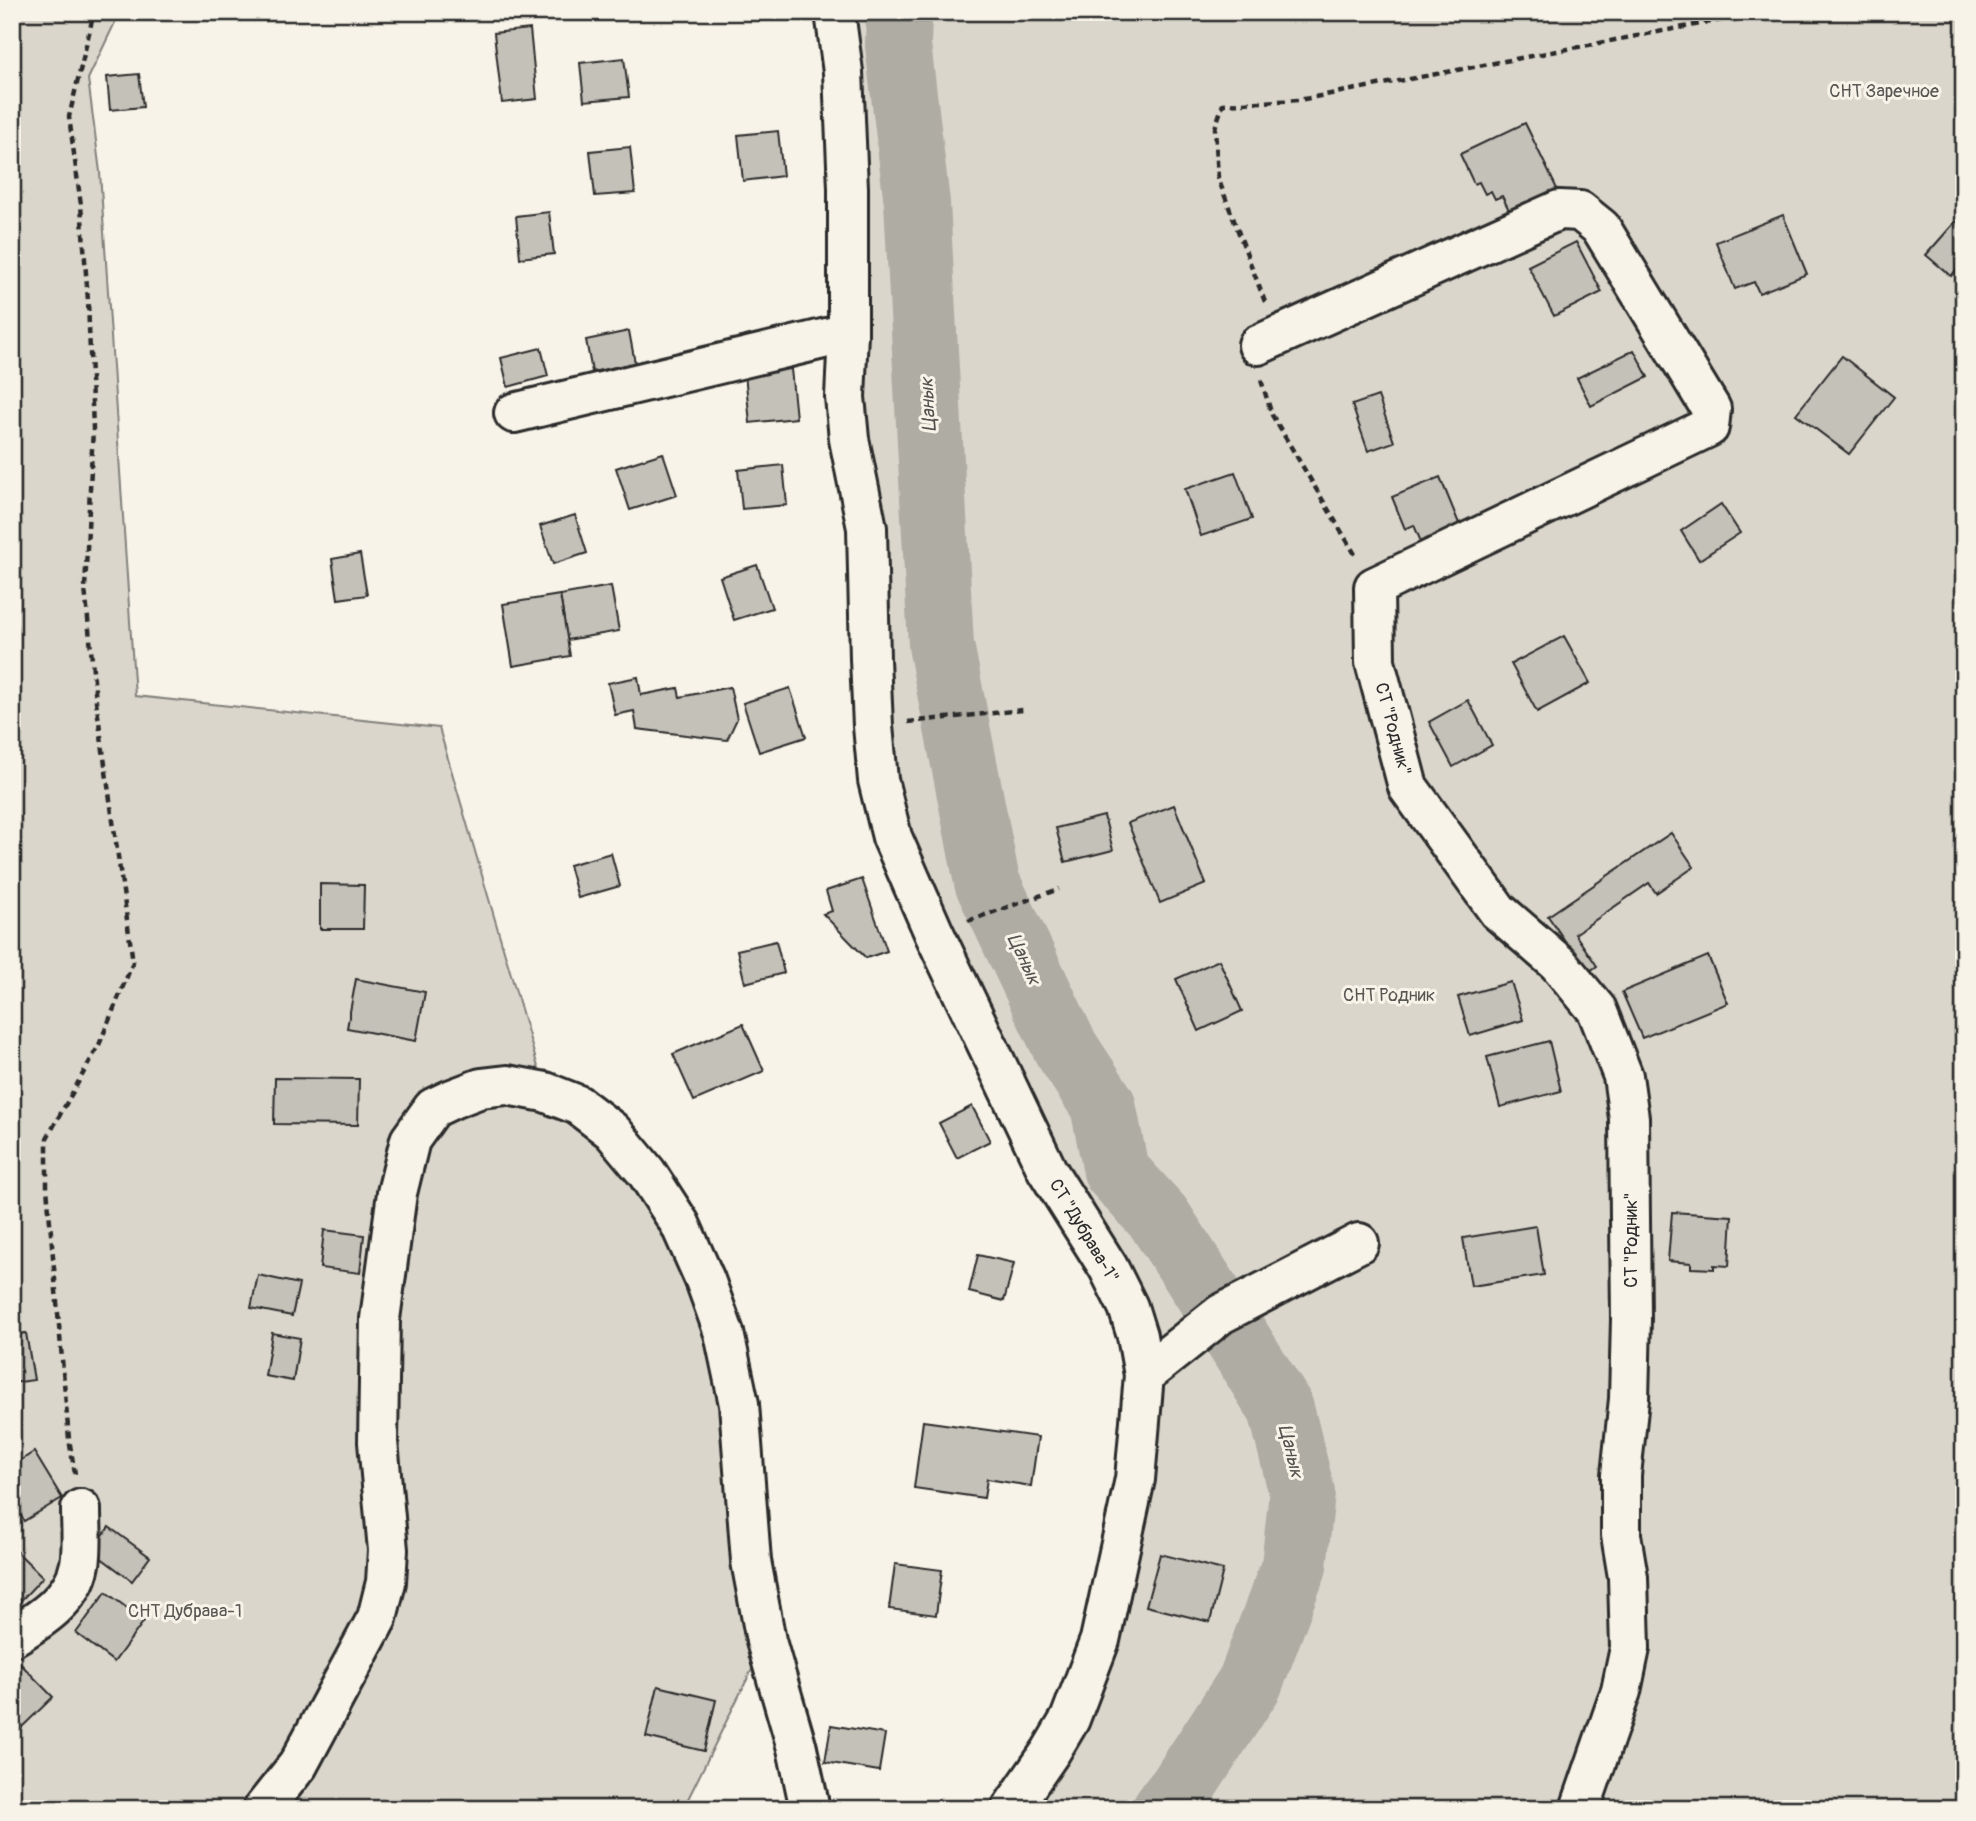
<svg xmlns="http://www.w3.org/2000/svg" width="1976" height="1821" viewBox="0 0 1976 1821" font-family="Pangolin,sans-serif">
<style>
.green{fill:#dad6cc;stroke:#82807c;stroke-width:2}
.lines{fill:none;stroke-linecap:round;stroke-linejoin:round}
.river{stroke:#afaca4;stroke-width:66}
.building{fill:#c4c1b9;stroke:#2b2b2b;stroke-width:2}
.minor-casing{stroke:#2b2b2b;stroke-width:44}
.path{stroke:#2b2b2b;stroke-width:4.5;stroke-dasharray:7 5;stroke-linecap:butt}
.minor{stroke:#f7f3e8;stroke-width:38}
.labels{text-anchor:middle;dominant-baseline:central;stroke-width:6;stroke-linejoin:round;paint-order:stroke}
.park-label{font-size:18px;fill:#575653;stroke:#f7f3e8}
.street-label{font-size:18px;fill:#2b2b2b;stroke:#f7f3e8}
.water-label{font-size:19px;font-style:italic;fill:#53524f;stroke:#f7f3e8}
</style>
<rect width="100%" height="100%" fill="#f7f3e8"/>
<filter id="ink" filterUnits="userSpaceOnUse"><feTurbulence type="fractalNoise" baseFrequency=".0143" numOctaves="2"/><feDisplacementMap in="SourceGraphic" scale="14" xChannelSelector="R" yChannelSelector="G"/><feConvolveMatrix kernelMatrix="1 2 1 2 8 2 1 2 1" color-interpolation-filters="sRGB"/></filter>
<g filter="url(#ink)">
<g class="green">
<path d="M12,12H120L88,79L100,172L135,696L439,728L545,1091L578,1105L705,1280L766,1641L683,1809H12Z"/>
<path d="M835,12H1964V1809H1011L1070,1719L1144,1375L892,837Z"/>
</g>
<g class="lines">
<path class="river" d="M899,12L898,45L917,203L941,645L987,882L1065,1047L1103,1105L1116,1171L1159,1218L1240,1343L1281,1409L1302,1493L1294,1566L1250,1683L1181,1789L1165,1809"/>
</g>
<g class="building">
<path d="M530,29L537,99L502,103L494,33Z"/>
<path d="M624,58L629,97L584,101L580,63Z"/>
<path d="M139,74L143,107L110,110L107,77Z"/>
<path d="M1525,123L1558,191L1511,214L1502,196L1495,199L1491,191L1485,194L1479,182L1474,184L1460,154Z"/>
<path d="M778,131L783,176L743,181L738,135Z"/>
<path d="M630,147L635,193L595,196L590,151Z"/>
<path d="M549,212L554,254L520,258L516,216Z"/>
<path d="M1783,215L1807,274L1759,293L1754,282L1735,289L1716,242Z"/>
<path d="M1956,221L1964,228V262L1951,276L1926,255Z"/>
<path d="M1576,242L1602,292L1554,316L1528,266Z"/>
<path d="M629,331L635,363L592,372L586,340Z"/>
<path d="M541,348L548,376L508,387L501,358Z"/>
<path d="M1634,350L1648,377L1591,406L1577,378Z"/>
<path d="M1842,356L1894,397L1849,454L1796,414Z"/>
<path d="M791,369L796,418L750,423L745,374Z"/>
<path d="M1378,396L1394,442L1368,451L1352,405Z"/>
<path d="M663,453L677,495L630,510L616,468Z"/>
<path d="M783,465L787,505L742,509L738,470Z"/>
<path d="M1235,472L1252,519L1201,536L1185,489Z"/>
<path d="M1440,477L1460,526L1421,542L1414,525L1405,529L1392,497Z"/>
<path d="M1721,504L1740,533L1699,560L1681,531Z"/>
<path d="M575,515L587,553L553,564L540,526Z"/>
<path d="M360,554L367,595L338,599L332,559Z"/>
<path d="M757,565L772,608L734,620L720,577Z"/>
<path d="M611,586L619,631L567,640L560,595Z"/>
<path d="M560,595L570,656L513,666L503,604Z"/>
<path d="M1564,636L1590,683L1537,712L1511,664Z"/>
<path d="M638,677L641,695L678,688L680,697L730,687L737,719L727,740L637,729L634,711L615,715L608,683Z"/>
<path d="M790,688L806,737L759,752L743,703Z"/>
<path d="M1468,700L1492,745L1453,767L1429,722Z"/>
<path d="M1174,805L1206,884L1160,903L1128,823Z"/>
<path d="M1104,816L1113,850L1065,862L1056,828Z"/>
<path d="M1671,833L1694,867L1656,893L1649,883L1575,934L1597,966L1587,973L1548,916Z"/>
<path d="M611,853L620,886L578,898L569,865Z"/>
<path d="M862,879L887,951L866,958L823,914L832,911L826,891Z"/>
<path d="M320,884L364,885L363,929H320Z"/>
<path d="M776,941L784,973L745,983L737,950Z"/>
<path d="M1708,956L1728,1003L1642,1038L1622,992Z"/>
<path d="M1219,960L1242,1011L1199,1031L1176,979Z"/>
<path d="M356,979L425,992L416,1041L347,1028Z"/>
<path d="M1511,982L1523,1020L1470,1036L1458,997Z"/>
<path d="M743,1024L764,1071L694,1101L673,1054Z"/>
<path d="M1549,1041L1561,1091L1500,1107L1487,1057Z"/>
<path d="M275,1078L359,1079L358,1125L274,1124Z"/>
<path d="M972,1106L990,1141L957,1158L939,1123Z"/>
<path d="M1672,1212L1732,1216L1729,1266L1714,1265V1269L1691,1268V1263L1668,1261Z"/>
<path d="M1536,1226L1544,1275L1471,1286L1463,1238Z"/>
<path d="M324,1230L364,1235L360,1273L320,1268Z"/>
<path d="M978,1255L1014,1263L1004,1301L969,1292Z"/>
<path d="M258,1275L299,1284L292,1316L251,1308Z"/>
<path d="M26,1333L34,1380L12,1383V1335Z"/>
<path d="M272,1333L300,1338L293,1381L265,1376Z"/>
<path d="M923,1421L1038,1437L1031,1486L987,1479L984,1498L914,1488Z"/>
<path d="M34,1452L62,1498L24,1521L12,1501V1466Z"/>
<path d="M109,1527L150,1557L132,1581L92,1551Z"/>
<path d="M12,1547L43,1577L12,1610Z"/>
<path d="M1160,1554L1223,1570L1210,1622L1146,1606Z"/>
<path d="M895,1564L942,1570L936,1615L889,1609Z"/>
<path d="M106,1592L144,1621L114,1662L76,1633Z"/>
<path d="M12,1655L53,1697L19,1730L12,1724Z"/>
<path d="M658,1686L716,1700L704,1751L646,1737Z"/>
<path d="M831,1725L885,1734L879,1771L825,1762Z"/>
</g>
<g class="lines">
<g class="minor-casing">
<g id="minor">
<path d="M835,12L843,72L848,188V333L845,397L849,439L867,528L870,659L873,726L878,780L892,837L934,933L1047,1170L1108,1267L1128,1307L1137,1336L1144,1375L1135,1479L1100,1640L1070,1719L1051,1751L1011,1809"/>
<path d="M1258,345L1559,210L1580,211L1601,228L1711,409L1709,427L1374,587L1375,662L1408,787L1498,911L1558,963L1597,1010L1623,1076L1629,1118L1631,1319L1629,1399L1621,1475V1535L1628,1577L1630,1648L1621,1691L1580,1809"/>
<path d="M514,413L848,333"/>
<path d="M1144,1375L1221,1314L1359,1243"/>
<path d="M12,1637C40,1620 74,1599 80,1564C83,1547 81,1527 81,1509"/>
<path d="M263,1809L298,1765L377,1618L386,1582L388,1550L378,1442L380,1319L397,1193L410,1140L433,1108L452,1099L481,1088L507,1085L545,1092L578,1105L612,1131L647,1173L680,1224L705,1280L724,1333L739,1404L751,1561L766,1641L797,1748L810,1809"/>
</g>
</g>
<g class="path">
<path d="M1265,302L1218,178L1215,128L1223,104L1299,100L1763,12"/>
<path d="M1261,380L1272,415L1356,556"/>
<path d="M908,722L1023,710"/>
<path d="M968,921L1059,889"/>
<path d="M75,1474L69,1439L47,1188V1138L99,1045L133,962L96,701L85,588L93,429L88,301L81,205L69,117L94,12"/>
</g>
<use href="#minor" class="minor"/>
</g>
</g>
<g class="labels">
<g class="park-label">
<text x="1884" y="91">СНТ Заречное</text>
<text x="1389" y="995">СНТ Родник</text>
<text x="185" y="1611">СНТ Дубрава-1</text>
</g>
<g class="street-label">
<text transform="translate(1393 729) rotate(75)">СТ "Родник"</text>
<text transform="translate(1084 1231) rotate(59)">СТ "Дубрава-1"</text>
<text transform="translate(1631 1240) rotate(-90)">СТ "Родник"</text>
</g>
<g class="water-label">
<text transform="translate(928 405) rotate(-93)">Цанык</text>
<text transform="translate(1024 959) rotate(65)">Цанык</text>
<text transform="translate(1291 1451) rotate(76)">Цанык</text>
</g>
</g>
<rect width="1976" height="1821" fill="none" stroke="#f7f3e8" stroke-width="42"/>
<rect x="21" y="21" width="1934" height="1779" fill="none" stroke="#2b2b2b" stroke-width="2.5" filter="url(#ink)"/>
</svg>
